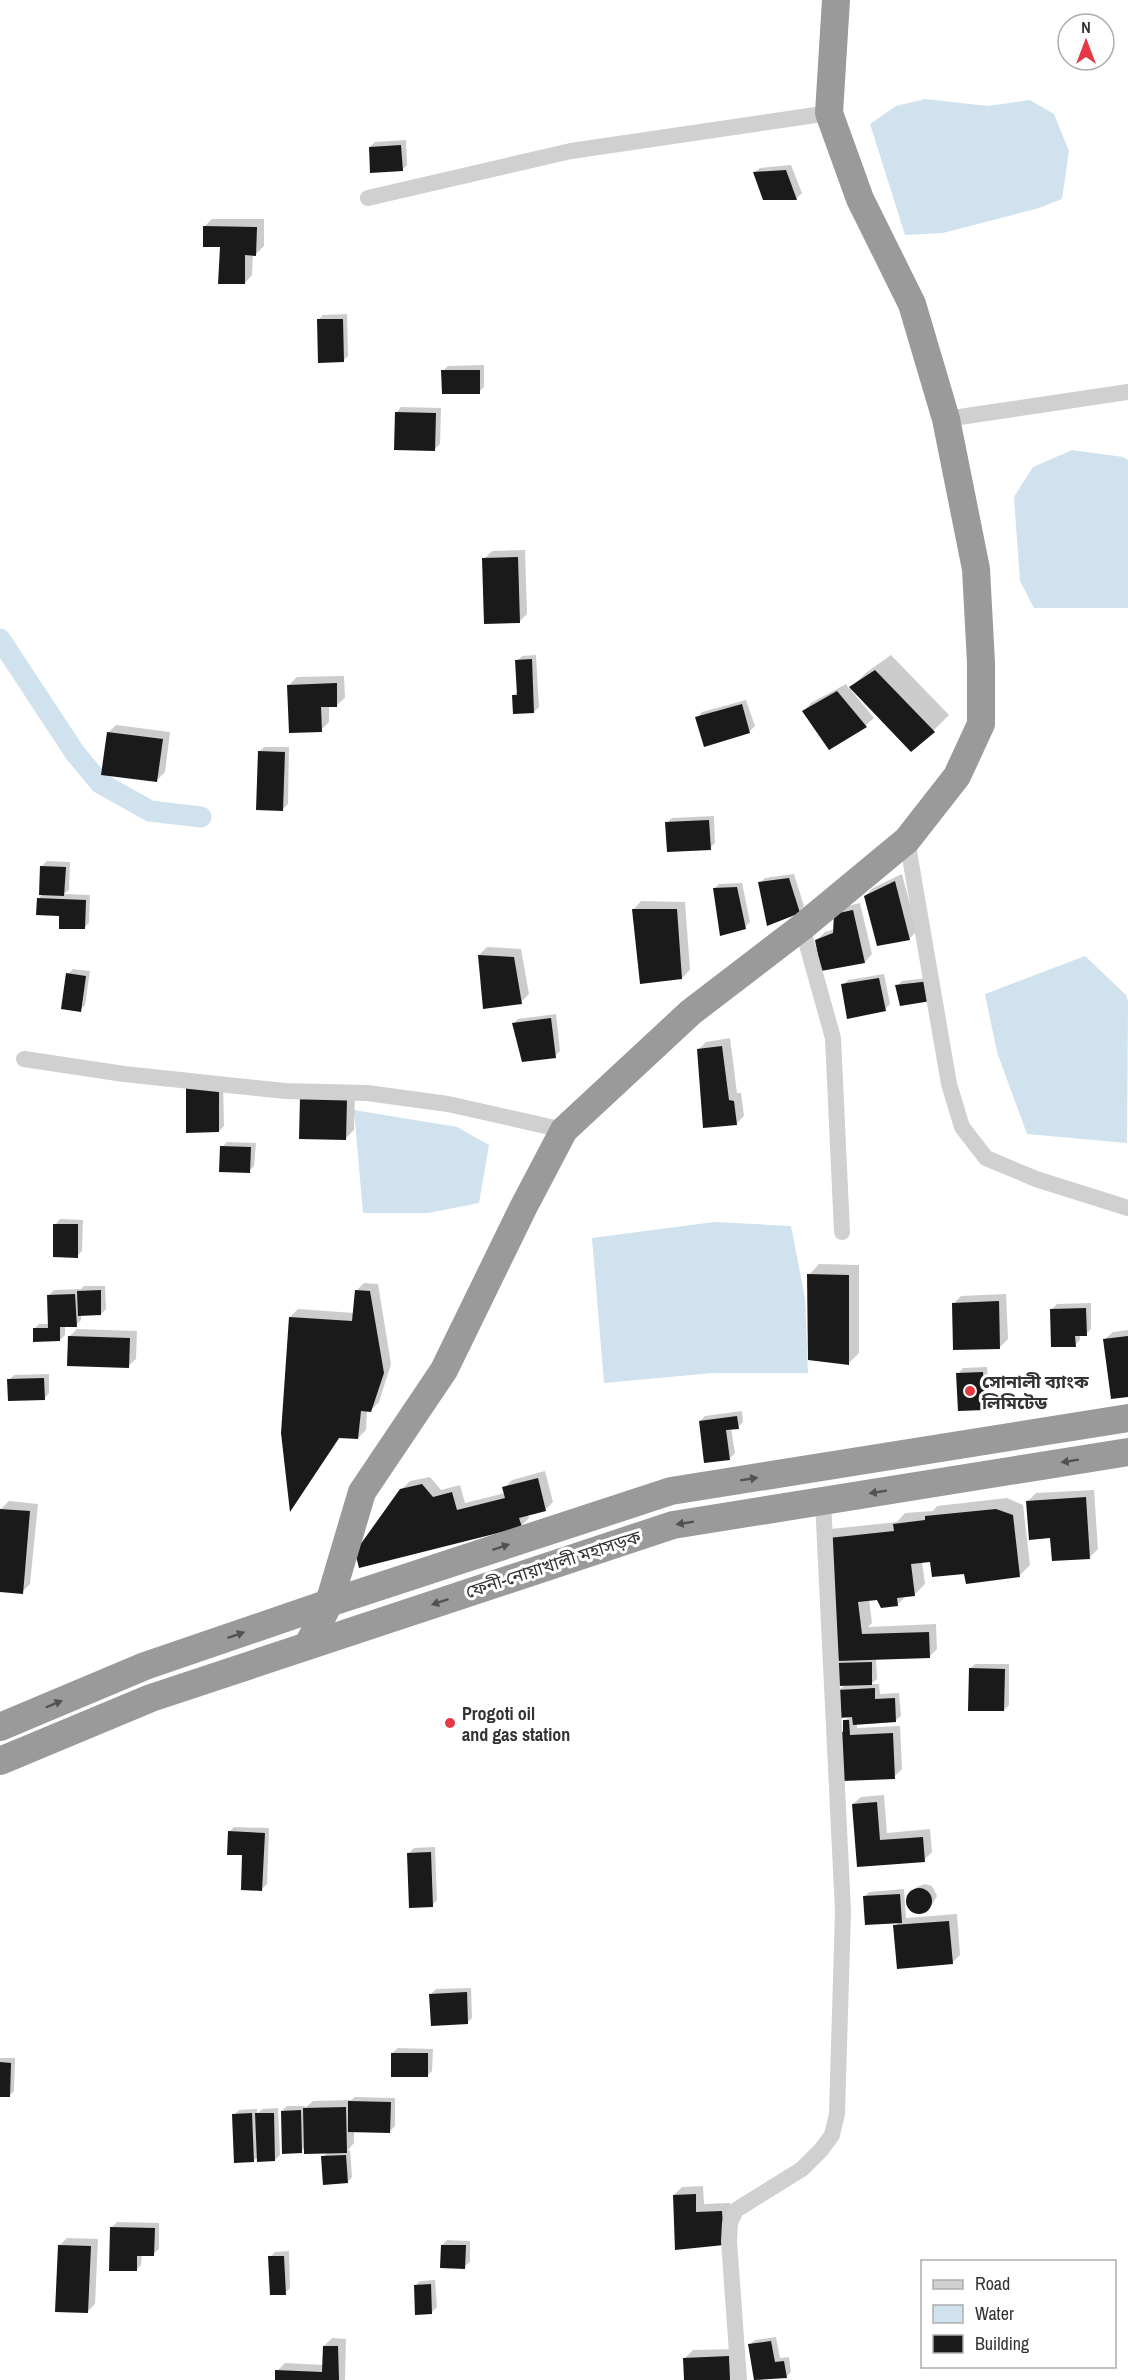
<svg xmlns="http://www.w3.org/2000/svg" width="1128" height="2380" viewBox="0 0 1128 2380" font-family="'Archivo Narrow','Noto Sans Bengali',sans-serif">
<style>
.water{fill:#cfe2ee}
.shadow{fill:#0003}
.lines{fill:none;stroke-linecap:round;stroke-linejoin:round}
.canal{stroke:#cfe2ee;stroke-width:21}
.building{fill:#1a1a1a}
.street{stroke:#d0d0d0;stroke-width:16}
.highway{stroke:#9a9a9a;stroke-width:28}
.oneway{fill:#525252}
.poi-dot{fill:#e63946;stroke:#fff;stroke-width:2}
.labels{text-anchor:middle;dominant-baseline:central;stroke-width:6;stroke-linejoin:round;paint-order:stroke}
.poi-label{font-size:18px;font-weight:bold;fill:#333;stroke:#fff;text-anchor:start}
.street-label{font-size:18px;fill:#333;stroke:#fff}
</style>
<rect width="100%" height="100%" fill="#fff"/>
<g class="water">
<path d="M925,99L988,106L1030,100L1054,114L1069,151L1062,199L1039,208L943,233L905,235L870,124L896,106Z"/>
<path d="M1072,450L1123,457L1128,460V608H1034L1020,581L1014,497L1033,467Z"/>
<path d="M1085,956L1126,995L1128,1001L1127,1143L1027,1134L997,1052L985,994Z"/>
<path d="M354,1110L457,1127L489,1145L479,1203L428,1213H363Z"/>
<path d="M714,1222L791,1226L805,1298L808,1373H713L604,1383L592,1238Z"/>
</g>
<g class="shadow">
<path d="M406,140L407,165L402,170L370,147L375,142Z"/>
<path d="M791,165L802,193L797,198L764,199L755,172L760,168Z"/>
<path d="M212,219H264V246L256,254H253L252,275L245,283L221,245L204,227Z"/>
<path d="M347,314L348,356L343,361L318,320L323,315Z"/>
<path d="M484,365V387L479,392L443,371L448,366Z"/>
<path d="M401,407L441,408L440,444L435,449L396,413Z"/>
<path d="M525,550L527,614L519,622L484,559L492,551Z"/>
<path d="M536,655L539,707L534,712L513,696L519,690L517,661L522,656Z"/>
<path d="M891,655L949,715L933,731L853,689L851,690L874,718L866,725L830,748L804,711L811,703L846,684L849,689L867,672Z"/>
<path d="M344,676L345,698L337,705L329,706V722L321,730L289,685L297,677Z"/>
<path d="M746,700L755,726L750,731L697,718L702,712Z"/>
<path d="M116,725L170,732L165,772L157,780L108,733Z"/>
<path d="M264,747H289L288,804L283,809L259,752Z"/>
<path d="M714,816L715,843L710,848L667,823L672,818Z"/>
<path d="M47,861L70,862L69,890L64,894L90,895L89,923L84,928L39,898L43,894L42,866Z"/>
<path d="M794,874L804,906L799,912L760,883L765,878Z"/>
<path d="M902,874L917,931L909,939L865,896L873,888Z"/>
<path d="M742,883L750,922L745,927L714,889L719,884Z"/>
<path d="M641,901L685,902L690,970L682,978L634,909Z"/>
<path d="M860,903L872,954L865,962L817,940L825,932L835,929L844,907Z"/>
<path d="M487,947L521,949L529,994L521,1002L479,955Z"/>
<path d="M73,969L90,971L85,1005L80,1010L68,974Z"/>
<path d="M884,974L890,1004L885,1009L843,985L848,980Z"/>
<path d="M936,977V994L897,986L902,981Z"/>
<path d="M556,1014L560,1051L555,1056L513,1024L518,1019Z"/>
<path d="M730,1038L737,1093H741L744,1116L736,1124L698,1050L706,1042Z"/>
<path d="M223,1081L224,1126L219,1131H187Z"/>
<path d="M355,1091L354,1130L346,1138L300,1137Z"/>
<path d="M227,1142L256,1143L254,1166L249,1171L222,1147Z"/>
<path d="M60,1219L83,1220L82,1251L77,1256L55,1225Z"/>
<path d="M819,1264L859,1265V1353L849,1363L809,1275Z"/>
<path d="M364,1283L378,1284L391,1364L379,1402L370,1411L367,1410L366,1430L358,1438L341,1436L291,1509L290,1317L298,1309L354,1313L356,1291Z"/>
<path d="M84,1286H105L106,1309L101,1314H81V1320L76,1325L65,1326V1335L60,1340L34,1329L39,1324H50L49,1295L54,1290L81,1289Z"/>
<path d="M1006,1294L1008,1339L1000,1347L953,1304L961,1296Z"/>
<path d="M1091,1303V1329L1086,1334H1080V1340L1075,1345L1052,1309L1057,1304Z"/>
<path d="M77,1329L137,1331L136,1359L128,1366L69,1337Z"/>
<path d="M1128,1330V1395L1105,1339L1113,1332Z"/>
<path d="M987,1367L989,1403L984,1408L958,1374L963,1368Z"/>
<path d="M49,1374V1393L44,1399L9,1380L14,1375Z"/>
<path d="M742,1411L743,1422L738,1427L731,1428L735,1453L730,1458L700,1421L705,1416Z"/>
<path d="M545,1471L553,1502L545,1510L528,1514L529,1518L521,1526L360,1567L401,1490L410,1481L430,1477L441,1490L460,1485L465,1503L505,1493L504,1488L512,1480Z"/>
<path d="M1094,1490L1098,1549L1090,1557L1052,1537L1028,1501L1036,1493Z"/>
<path d="M1007,1498L1023,1505L1030,1565L1019,1576L966,1572L931,1561L922,1562L925,1584L914,1595L906,1596L898,1604L878,1598L869,1599L872,1623L868,1627L936,1624L937,1649L929,1657L876,1659L877,1679L871,1684H879L880,1694L899,1693L901,1716L895,1721L857,1723V1728L900,1726L902,1769L894,1777L841,1733L845,1729L844,1721L850,1716L839,1690L845,1685L837,1664L841,1660L831,1529L897,1522L905,1513L933,1511L937,1506Z"/>
<path d="M9,1501L38,1504L30,1584L22,1592L0,1590L1,1509Z"/>
<path d="M975,1664H1009V1705L1004,1710L970,1669Z"/>
<path d="M884,1795L887,1833L930,1829L932,1852L924,1860L858,1866L853,1804L861,1797Z"/>
<path d="M234,1827L269,1828L267,1884L262,1889L229,1832Z"/>
<path d="M435,1847L437,1900L432,1905L409,1853L414,1848Z"/>
<path d="M925,1884L932,1886L937,1896L933,1903L922,1912L911,1909L908,1899L917,1887Z"/>
<path d="M904,1889L906,1918L957,1914L960,1955L952,1963L895,1926L899,1922L864,1897L869,1892Z"/>
<path d="M471,1988L472,2018L467,2023L431,1994L436,1989Z"/>
<path d="M398,2048L433,2049L432,2071L427,2076L392,2053Z"/>
<path d="M0,2058H15L14,2091L9,2096H0Z"/>
<path d="M355,2097L395,2098V2126L390,2131H354V2143L347,2151L350,2150L352,2177L347,2182L323,2157L328,2152L305,2147L301,2151L282,2111L287,2106H305V2108L313,2101L351,2100Z"/>
<path d="M278,2108L280,2155L275,2160L259,2156L253,2161L234,2115L239,2110L257,2109V2114L262,2109Z"/>
<path d="M703,2186L704,2204L730,2203L731,2235L723,2243L674,2195L682,2187Z"/>
<path d="M117,2222L159,2223V2249L153,2254H142L141,2265L136,2270L112,2227Z"/>
<path d="M67,2238L98,2239L95,2304L87,2312L59,2246Z"/>
<path d="M447,2240L470,2241V2262L464,2267L442,2245Z"/>
<path d="M289,2251L290,2288L285,2293L270,2257L275,2252Z"/>
<path d="M435,2280L437,2307L432,2312L415,2286L420,2281Z"/>
<path d="M776,2337L780,2358L789,2357L791,2372L786,2377L755,2380L749,2345L755,2340Z"/>
<path d="M332,2338L346,2339L345,2380H277V2371L285,2363L324,2365V2346Z"/>
<path d="M736,2349L737,2380H686L685,2358L693,2350Z"/>
</g>
<g class="lines">
<path class="canal" d="M0,639L75,753L100,783L150,811L201,817"/>
</g>
<g class="building">
<path d="M401,145L403,171L370,173L369,147Z"/>
<path d="M786,170L797,200H763L753,172Z"/>
<path d="M203,226L257,227L256,256L245,255V284H218L220,247H203Z"/>
<path d="M317,319H343L344,362L318,363Z"/>
<path d="M441,370H480V394H442Z"/>
<path d="M395,412L436,413L435,451L394,450Z"/>
<path d="M518,557L520,623L484,624L482,558Z"/>
<path d="M532,659L534,713L513,714L512,695H517L515,660Z"/>
<path d="M875,670L935,732L911,752L849,687Z"/>
<path d="M337,683V707H321L322,732L289,733L287,685Z"/>
<path d="M837,691L867,727L829,750L802,711Z"/>
<path d="M742,704L750,733L704,747L695,717Z"/>
<path d="M107,732L163,739L157,782L101,775Z"/>
<path d="M258,751L285,752L283,811L256,810Z"/>
<path d="M709,820L711,850L667,852L665,822Z"/>
<path d="M40,866L66,867L64,896L39,895Z"/>
<path d="M789,878L800,913L767,926L758,882Z"/>
<path d="M895,881L910,940L877,946L864,896Z"/>
<path d="M737,887L746,929L720,936L713,888Z"/>
<path d="M37,898L86,900L85,929H59V916L36,915Z"/>
<path d="M632,909H677L682,979L640,984Z"/>
<path d="M853,910L865,963L821,971L815,940L833,933L834,914Z"/>
<path d="M478,955L514,957L522,1004L483,1009Z"/>
<path d="M66,973L86,976L81,1012L61,1009Z"/>
<path d="M879,978L886,1011L847,1019L841,984Z"/>
<path d="M931,981V1001L900,1006L895,985Z"/>
<path d="M551,1018L556,1058L522,1062L512,1023Z"/>
<path d="M722,1046L729,1100L734,1101L737,1125L703,1128L697,1049Z"/>
<path d="M186,1086H219V1132L186,1133Z"/>
<path d="M300,1097L347,1098L346,1140L299,1139Z"/>
<path d="M220,1146L251,1147L250,1173L219,1172Z"/>
<path d="M53,1224H78V1258L53,1257Z"/>
<path d="M807,1274L849,1275V1365L808,1360Z"/>
<path d="M101,1290V1315L78,1316L77,1291Z"/>
<path d="M355,1290L370,1291L384,1373L371,1412L361,1411L358,1439L339,1438L290,1512L281,1433L289,1317L352,1321Z"/>
<path d="M75,1294L77,1327H60V1341L33,1342V1328H48L47,1295Z"/>
<path d="M999,1301L1000,1349L953,1350L952,1303Z"/>
<path d="M1086,1308L1087,1336H1075L1076,1347H1051L1050,1309Z"/>
<path d="M68,1336L130,1338L129,1368L67,1366Z"/>
<path d="M1128,1336V1397L1111,1399L1103,1339Z"/>
<path d="M983,1372L985,1410L958,1411L956,1373Z"/>
<path d="M44,1378L45,1400L8,1401L7,1379Z"/>
<path d="M737,1416L739,1429L726,1430L730,1460L704,1463L699,1421Z"/>
<path d="M538,1478L546,1511L519,1518L522,1527L359,1568L355,1552L400,1489L422,1484L433,1497L452,1492L457,1510L505,1498L502,1487Z"/>
<path d="M1086,1497L1090,1559L1052,1561L1050,1538L1029,1540L1026,1501Z"/>
<path d="M0,1509L30,1511L23,1594L0,1592Z"/>
<path d="M996,1509L1013,1515L1020,1577L966,1584L964,1574L932,1577L930,1562L911,1564L915,1596L897,1598L898,1606L881,1608L877,1600L858,1602L862,1634L929,1632L930,1658L837,1661L819,1539L894,1531L893,1524L925,1520V1516Z"/>
<path d="M872,1662V1685L837,1686L836,1663Z"/>
<path d="M969,1668L1005,1669L1004,1711H968Z"/>
<path d="M875,1688V1699L895,1698L896,1722L853,1725L852,1717L839,1718L837,1690Z"/>
<path d="M843,1720H849L850,1735L893,1733L895,1779L842,1781L840,1732H843Z"/>
<path d="M877,1802L880,1840L923,1837L925,1862L857,1867L852,1804Z"/>
<path d="M228,1831L265,1833L262,1891L241,1890L242,1855H227Z"/>
<path d="M431,1852L433,1907L409,1908L407,1853Z"/>
<circle cx="919" cy="1901" r="13"/>
<path d="M900,1894L902,1923L865,1925L863,1896Z"/>
<path d="M949,1921L953,1964L897,1969L893,1925Z"/>
<path d="M467,1992L468,2024L431,2026L429,1994Z"/>
<rect x="391" y="2053" width="37" height="24"/>
<path d="M0,2062L11,2063L10,2097H0Z"/>
<path d="M348,2101L391,2102L390,2133L348,2132Z"/>
<path d="M346,2107L347,2153L304,2154L303,2108Z"/>
<path d="M301,2110L302,2153L282,2154L281,2111Z"/>
<path d="M252,2113L254,2162L234,2163L232,2114Z"/>
<path d="M255,2113H274L275,2161L257,2162Z"/>
<path d="M346,2155L348,2183L323,2185L321,2156Z"/>
<path d="M696,2194V2212L722,2211L724,2245L675,2250L673,2195Z"/>
<path d="M110,2227L155,2228L154,2256H137V2271H109Z"/>
<path d="M58,2245L91,2246L88,2313L55,2312Z"/>
<path d="M441,2245H466L465,2269L440,2268Z"/>
<path d="M268,2256H284L286,2295H270Z"/>
<path d="M431,2284L432,2314L415,2315L414,2285Z"/>
<path d="M771,2341L775,2362L784,2361L787,2378L754,2380L748,2344Z"/>
<path d="M323,2346H338L339,2380H275V2370L322,2372Z"/>
<path d="M729,2356L730,2380H684L683,2358Z"/>
</g>
<g class="lines">
<g class="street">
<path d="M368,198L571,151L829,113"/>
<path d="M946,419L1128,392"/>
<path d="M907,840L949,1084L962,1127L986,1158L1036,1179L1128,1208"/>
<path d="M802,927L833,1038L842,1232"/>
<path d="M24,1059L124,1074L285,1091L367,1093L448,1104L564,1130"/>
<path d="M739,2380L729,2241L730,2223L736,2210L802,2169L821,2150L832,2135L837,2114L843,1911L823,1501"/>
</g>
<g class="highway">
<path d="M308,1645L329,1603L362,1492L444,1370L523,1208L564,1130L691,1012L802,927L907,840L957,776L981,724V663L976,569L946,419L912,304L860,199L829,113L836,0"/>
<path d="M0,1727L145,1666L329,1603L671,1491L1128,1418"/>
<path d="M0,1761L151,1698L673,1525L1128,1452"/>
</g>
</g>
<defs><path id="oneway-solid" d="M-6-.8H1V-3.2L6.5 0L1 3.2V.8H-6Z" transform="scale(1.5)"/></defs>
<g class="oneway">
<use href="#oneway-solid" transform="translate(1070 1461) rotate(171)"/>
<use href="#oneway-solid" transform="translate(749 1479) rotate(-9)"/>
<use href="#oneway-solid" transform="translate(878 1492) rotate(171)"/>
<use href="#oneway-solid" transform="translate(685 1523) rotate(171)"/>
<use href="#oneway-solid" transform="translate(501 1547) rotate(-18)"/>
<use href="#oneway-solid" transform="translate(440 1602) rotate(162)"/>
<use href="#oneway-solid" transform="translate(236 1635) rotate(-19)"/>
<use href="#oneway-solid" transform="translate(54 1704) rotate(-23)"/>
</g>
<g class="poi-dot">
<circle cx="970" cy="1391" r="6"/>
<circle cx="450" cy="1723" r="6"/>
</g>
<g class="labels">
<g class="poi-label">
<text x="982" y="1381">সোনালী ব্যাংক<tspan x="982" dy="21">লিমিটেড</tspan></text>
<text x="462" y="1713">Progoti oil<tspan x="462" dy="21">and gas station</tspan></text>
</g>
<g class="street-label">
<text transform="translate(553 1564) rotate(-18)">ফেনী-নোয়াখালী মহাসড়ক</text>
</g>
</g>
<rect x="921" y="2260" width="195" height="108" fill="#ffffff" stroke="#adadad" stroke-width="1.5"/>
<rect x="933" y="2280" width="30" height="9" fill="#d0d0d0" stroke="#adadad" stroke-width="1.5"/>
<text x="975" y="2290" font-size="18" fill="#333333">Road</text>
<rect x="933" y="2305" width="30" height="18" fill="#cfe2ee" stroke="#adadad" stroke-width="1.5"/>
<text x="975" y="2320" font-size="18" fill="#333333">Water</text>
<rect x="933" y="2335" width="30" height="18" fill="#1a1a1a" stroke="#adadad" stroke-width="1.5"/>
<text x="975" y="2350" font-size="18" fill="#333333">Building</text>
<g transform="translate(1086 42)"><circle r="28" fill="#ffffff" stroke="#adadad" stroke-width="1.5"/>
<path d="M0-4.5L10 22L0 15L-10 22Z" fill="#e63946"/>
<text y="-9" font-size="16" font-weight="bold" text-anchor="middle" fill="#333333">N</text>
</g>
</svg>
